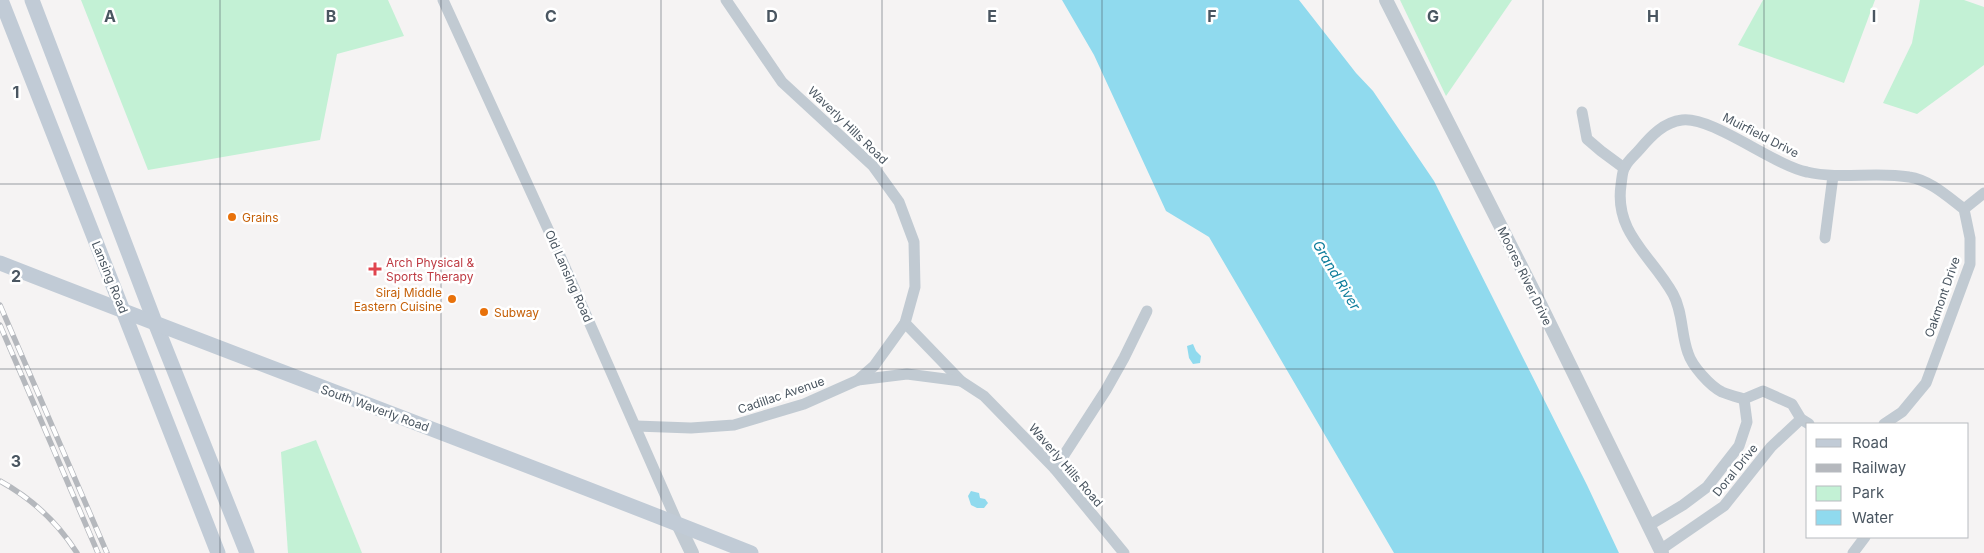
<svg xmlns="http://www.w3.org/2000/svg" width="1984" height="553" viewBox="0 0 1984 553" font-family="Inter,sans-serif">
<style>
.green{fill:#c3f1d5}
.water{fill:#90daee}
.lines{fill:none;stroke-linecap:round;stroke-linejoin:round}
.minor{stroke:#c1cad2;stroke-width:11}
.tertiary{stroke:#c1cad2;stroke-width:14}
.secondary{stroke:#c1cbd6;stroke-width:15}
.rail-casing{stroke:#b5b8bd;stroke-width:5.5}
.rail{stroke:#fff;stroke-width:4;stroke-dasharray:11;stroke-linecap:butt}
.grid{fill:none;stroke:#4a5661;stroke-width:1;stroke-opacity:0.55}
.food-dot{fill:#e8710a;stroke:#fff;stroke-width:2}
.health-dot{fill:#e0444e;stroke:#fff;stroke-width:2}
.labels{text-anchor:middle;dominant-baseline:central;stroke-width:5;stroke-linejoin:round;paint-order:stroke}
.street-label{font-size:12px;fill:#4a5661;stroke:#fff}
.food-label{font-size:12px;fill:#c56008;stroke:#fff;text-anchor:start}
.health-label{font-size:12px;fill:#be3a42;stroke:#fff;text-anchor:start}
.water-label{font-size:14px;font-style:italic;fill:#0c7c9b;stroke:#fff}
.grid-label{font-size:16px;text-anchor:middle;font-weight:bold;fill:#4a5661;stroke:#fff;stroke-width:5;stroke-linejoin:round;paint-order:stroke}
</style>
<rect width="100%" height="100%" fill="#f5f3f3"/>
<g class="green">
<path d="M81,0H388L404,36L337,54L320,140L148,170Z"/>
<path d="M1400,0H1512L1446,96Z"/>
<path d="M1763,0H1875L1844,83L1738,45Z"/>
<path d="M1920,0H1964L1984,7V65L1917,114L1883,103L1912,43Z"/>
<path d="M316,440L362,553H288L281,452Z"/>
</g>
<g class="water">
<path d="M1062,0H1299L1356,73L1373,91L1434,181L1587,485L1619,553H1394L1209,237L1166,211L1094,55Z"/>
<path d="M1193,344L1196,351L1201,356L1200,363L1193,364L1189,358L1187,346Z"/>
<path d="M971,491L979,493L980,498L985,499L988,503L984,508H977L971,505L968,496Z"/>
</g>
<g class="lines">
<g class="minor">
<path d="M443,0L553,240L678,524"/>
<path d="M1582,112L1587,139L1601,151L1624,168"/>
<path d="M1964,209L1984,193"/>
<path d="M1825,238L1833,176"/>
<path d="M905,323L961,381L984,396L1055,469L1124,553"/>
<path d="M858,380L907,374L961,381"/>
<path d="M1809,424L1801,419L1792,404L1763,391L1744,399C1737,397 1729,395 1722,392C1710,386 1692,366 1688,353C1681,334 1683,312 1673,294C1652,256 1614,233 1621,185C1622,179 1622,171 1625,167C1628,160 1635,155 1640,149C1651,136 1664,122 1682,120C1712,116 1773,165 1807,172C1841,180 1875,171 1909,177C1930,180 1948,197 1964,209L1970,238V264L1926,383L1902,412L1884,424"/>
<path d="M636,426L691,428L734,425L804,404L858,380L874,366L905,323L915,287L914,242L899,202L873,166L782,82L726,0"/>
<path d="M1055,469L1106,390L1124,358L1147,311"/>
<path d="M1648,526L1683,505L1707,487L1739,446L1747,422L1744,399"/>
<path d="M1660,550L1724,506L1771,447L1801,419"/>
<path d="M1853,553L1865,537"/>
</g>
<g class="tertiary">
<path d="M1386,0L1537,298L1662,553"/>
<path d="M678,524L692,553"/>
</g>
<g class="secondary">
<path d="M1,0L218,553"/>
<path d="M32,0L156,325L247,553"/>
<path d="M0,263C250,361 502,454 751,553"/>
</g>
<g class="rail-casing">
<g id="rail">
<path d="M0,305L107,553"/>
<path d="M0,325L98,553"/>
<path d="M0,481C31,498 58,523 77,553"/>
</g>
</g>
<use href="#rail" class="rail"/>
</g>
<path class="grid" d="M220,0V553M441,0V553M661,0V553M882,0V553M1102,0V553M1323,0V553M1543,0V553M1764,0V553M0,184H1984M0,369H1984"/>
<g class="food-dot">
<circle cx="232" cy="217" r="5"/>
<circle cx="452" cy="299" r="5"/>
<circle cx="484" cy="312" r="5"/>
</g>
<path class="health-dot" d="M372.5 261.5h5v5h5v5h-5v5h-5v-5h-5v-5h5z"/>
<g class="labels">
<g class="street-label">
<text transform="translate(848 125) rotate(44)">Waverly Hills Road</text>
<text transform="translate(1761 135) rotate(27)">Muirfield Drive</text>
<text transform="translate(569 276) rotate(66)">Old Lansing Road</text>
<text transform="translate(1525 276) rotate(64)">Moores River Drive</text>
<text transform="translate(110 277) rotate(68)">Lansing Road</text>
<text transform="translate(1942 297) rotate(-71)">Oakmont Drive</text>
<text transform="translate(781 395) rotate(-19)">Cadillac Avenue</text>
<text transform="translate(375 408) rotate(20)">South Waverly Road</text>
<text transform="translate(1066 465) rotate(49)">Waverly Hills Road</text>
<text transform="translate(1735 470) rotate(-51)">Doral Drive</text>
</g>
<g class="food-label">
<text x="242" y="217">Grains</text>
<text x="442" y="292" text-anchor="end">Siraj Middle<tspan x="442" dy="14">Eastern Cuisine</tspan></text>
<text x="494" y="312">Subway</text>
</g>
<g class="health-label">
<text x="386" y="262">Arch Physical &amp;<tspan x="386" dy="14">Sports Therapy</tspan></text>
</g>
<g class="water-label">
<text transform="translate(1337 275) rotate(59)">Grand River</text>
</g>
</g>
<g class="grid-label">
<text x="110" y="22">A</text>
<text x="331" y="22">B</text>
<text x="551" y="22">C</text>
<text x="772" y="22">D</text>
<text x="992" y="22">E</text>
<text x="1212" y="22">F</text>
<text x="1433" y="22">G</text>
<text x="1653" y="22">H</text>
<text x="1874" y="22">I</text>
<text x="16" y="98">1</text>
<text x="16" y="282">2</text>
<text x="16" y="467">3</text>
</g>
<rect x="1806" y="423" width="162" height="115" fill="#ffffff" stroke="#b7bbc0"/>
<rect x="1816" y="439" width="25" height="8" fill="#c1cbd6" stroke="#b7bbc0"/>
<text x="1852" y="448" font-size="15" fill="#4a5661">Road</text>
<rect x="1816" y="464" width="25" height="8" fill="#b5b8bd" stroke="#b7bbc0"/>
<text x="1852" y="473" font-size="15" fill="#4a5661">Railway</text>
<rect x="1816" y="486" width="25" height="15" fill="#c3f1d5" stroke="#b7bbc0"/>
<text x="1852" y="498" font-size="15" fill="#4a5661">Park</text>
<rect x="1816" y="510" width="25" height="15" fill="#90daee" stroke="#b7bbc0"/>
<text x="1852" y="523" font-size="15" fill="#4a5661">Water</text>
</svg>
